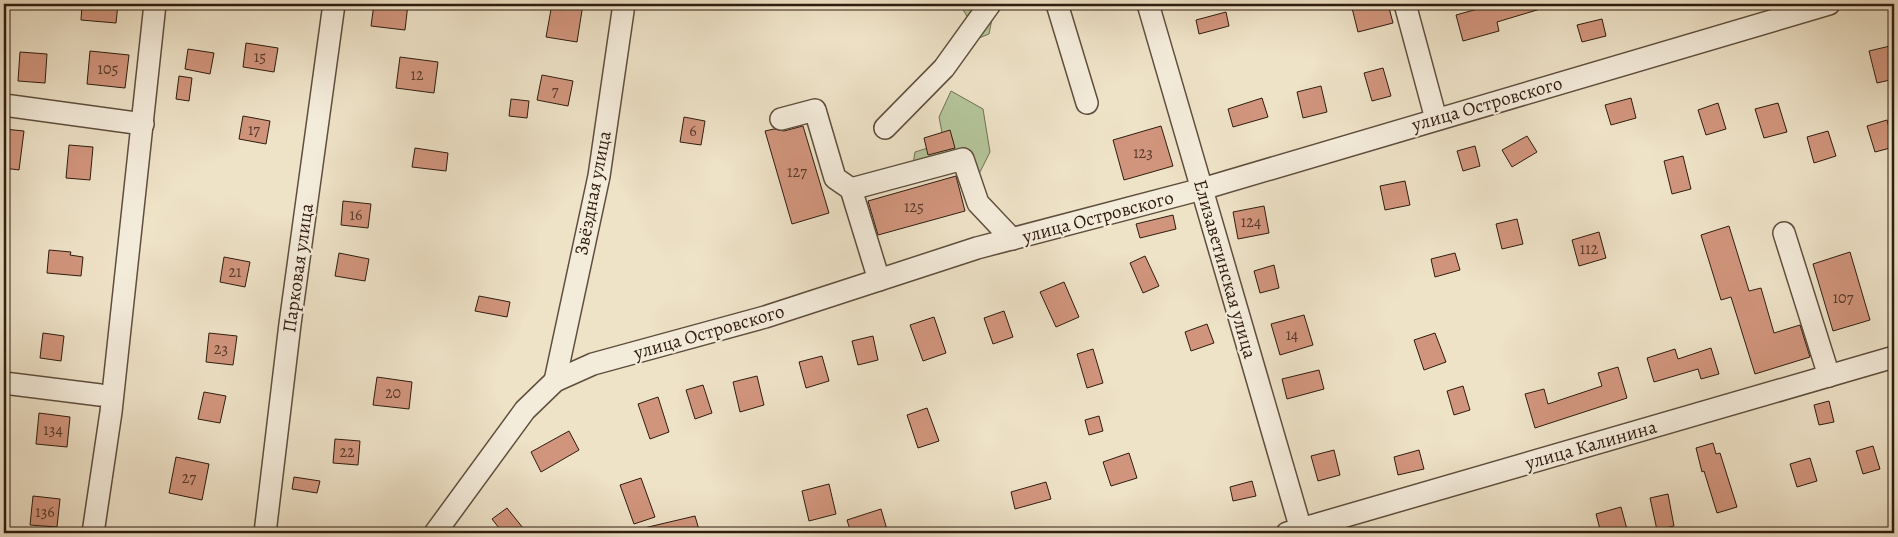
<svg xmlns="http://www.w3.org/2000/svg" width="1898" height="537" viewBox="0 0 1898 537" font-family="Alegreya,serif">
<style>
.green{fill:#b4c499;stroke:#727054}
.building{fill:#d1957d;stroke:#2f1c0f}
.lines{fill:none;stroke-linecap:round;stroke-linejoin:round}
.minor-casing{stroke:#5f4e3d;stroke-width:24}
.minor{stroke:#f4ecdb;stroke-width:21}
.labels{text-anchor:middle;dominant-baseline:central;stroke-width:4.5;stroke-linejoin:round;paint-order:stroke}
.number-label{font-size:16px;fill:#583a2a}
.street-label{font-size:19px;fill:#2f1c0f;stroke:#f4ecdb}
</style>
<rect width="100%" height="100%" fill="#eee2c7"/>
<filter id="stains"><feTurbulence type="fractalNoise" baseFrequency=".004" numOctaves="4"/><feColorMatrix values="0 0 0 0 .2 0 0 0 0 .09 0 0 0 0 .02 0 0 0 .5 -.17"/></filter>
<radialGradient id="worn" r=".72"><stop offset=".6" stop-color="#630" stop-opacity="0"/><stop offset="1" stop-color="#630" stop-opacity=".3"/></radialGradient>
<g class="green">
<path d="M960,4H995L989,34L979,38Z"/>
<path d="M951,91L983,109L990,152L976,180C956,168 934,169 912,170L915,152L944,143L939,117Z"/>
</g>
<g class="building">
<path d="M82,4H118L116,23L81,20Z"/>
<path d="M374,4H408L405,30L371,26Z"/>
<path d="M552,4H583L577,42L546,37Z"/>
<path d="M1351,4H1388L1393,23L1358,32Z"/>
<path d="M1492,4H1547V7L1497,22L1499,31L1463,41L1456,15L1492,5Z"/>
<path d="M1226,12L1229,26L1199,34L1196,20Z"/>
<path d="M1602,19L1606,36L1582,42L1577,25Z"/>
<path d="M246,43L278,48L274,72L243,67Z"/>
<path d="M1890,46L1894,65V79L1877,83L1869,51Z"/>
<path d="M188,49L214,53L210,74L185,69Z"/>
<path d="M90,51L129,55L125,88L87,84Z"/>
<path d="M20,52L47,54L45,83L18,81Z"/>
<path d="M400,57L438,62L434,93L396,88Z"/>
<path d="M1383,68L1391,96L1372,101L1364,73Z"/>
<path d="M542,75L573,81L568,106L537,100Z"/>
<path d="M179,76L192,78L189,101L176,99Z"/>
<path d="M1321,86L1327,112L1303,118L1297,92Z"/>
<path d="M1262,98L1268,117L1233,127L1228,109Z"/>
<path d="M1631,98L1636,118L1611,125L1605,105Z"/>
<path d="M511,99L529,101L527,118L509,116Z"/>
<path d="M1718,103L1726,129L1706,135L1698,110Z"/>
<path d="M1778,103L1787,132L1764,138L1755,109Z"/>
<path d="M243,116L270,121L266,144L239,139Z"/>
<path d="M684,117L705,121L701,145L680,142Z"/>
<path d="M1887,120L1894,147L1875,152L1867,126Z"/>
<path d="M803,126L829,213L792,224L765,131L774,129L784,131Z"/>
<path d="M1161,126L1173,166L1124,180L1113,140Z"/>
<path d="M4,129L24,131L19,170L4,168Z"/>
<path d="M950,130L955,148L928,155L924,138Z"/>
<path d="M1828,131L1836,156L1814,163L1807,137Z"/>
<path d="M1527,136L1537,152L1512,167L1502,150Z"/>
<path d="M69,145L93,147L90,180L66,178Z"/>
<path d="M1475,146L1480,166L1463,171L1457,151Z"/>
<path d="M415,148L448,153L446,171L412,167Z"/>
<path d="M1683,156L1691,189L1672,194L1664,161Z"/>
<path d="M956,176L965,211L878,235L868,201Z"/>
<path d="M1405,181L1410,205L1385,210L1380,186Z"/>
<path d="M343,201L371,204L368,228L341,225Z"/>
<path d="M1264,206L1269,233L1238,239L1233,212Z"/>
<path d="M1173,215L1176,229L1140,238L1136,224Z"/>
<path d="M1517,219L1523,244L1502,249L1496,224Z"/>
<path d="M1729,226L1749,291L1761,288L1774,333L1800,325L1810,357L1755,374L1731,297L1721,300L1701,235Z"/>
<path d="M1599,232L1606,258L1579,266L1572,240Z"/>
<path d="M49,250L71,252L70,255L83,257L81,276L47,273Z"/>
<path d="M1850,252L1870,320L1833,331L1813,264Z"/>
<path d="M339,253L369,259L365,281L335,276Z"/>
<path d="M1455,253L1460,270L1435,277L1431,259Z"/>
<path d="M1145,256L1159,286L1143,293L1130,263Z"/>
<path d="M224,257L250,262L245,287L220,282Z"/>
<path d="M1274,265L1279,288L1260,293L1254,271Z"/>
<path d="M1064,282L1079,317L1056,327L1040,292Z"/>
<path d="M479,296L510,302L507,317L475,311Z"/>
<path d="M1004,311L1013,337L993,344L984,318Z"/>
<path d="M1304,315L1313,345L1280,355L1271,324Z"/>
<path d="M934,317L946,353L923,361L910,325Z"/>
<path d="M1207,324L1214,343L1191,351L1185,332Z"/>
<path d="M43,333L64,336L61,361L40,358Z"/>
<path d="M209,333L237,336L233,365L206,362Z"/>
<path d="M1435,333L1446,362L1424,370L1414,340Z"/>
<path d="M873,336L878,360L858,365L852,341Z"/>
<path d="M1711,348L1719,374L1701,379L1698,369L1654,382L1647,358L1675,349L1678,359Z"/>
<path d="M1093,349L1103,383L1087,388L1077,354Z"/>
<path d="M822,356L829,381L806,388L799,362Z"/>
<path d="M1618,367L1627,398L1535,428L1525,394L1544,389L1548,404L1602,386L1598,373Z"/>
<path d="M1319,370L1324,389L1287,399L1282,379Z"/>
<path d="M757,376L764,405L740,412L733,382Z"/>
<path d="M377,377L412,382L409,409L373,405Z"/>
<path d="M703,385L712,413L695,419L686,390Z"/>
<path d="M1463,386L1470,410L1454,415L1447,391Z"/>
<path d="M204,392L226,396L220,423L198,419Z"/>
<path d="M658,397L669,432L650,439L638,404Z"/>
<path d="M1829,401L1834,422L1819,425L1814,405Z"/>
<path d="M927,408L939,441L918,448L907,415Z"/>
<path d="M39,413L70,417L67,447L36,444Z"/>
<path d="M1099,416L1103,431L1089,435L1085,420Z"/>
<path d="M569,431L579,450L541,472L531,452Z"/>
<path d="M335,439L360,441L358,465L333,463Z"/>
<path d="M1713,443L1716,454L1720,453L1737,507L1717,513L1704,471L1702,472L1696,448Z"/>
<path d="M1873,446L1880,469L1863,474L1856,451Z"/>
<path d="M1334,450L1340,475L1318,481L1311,456Z"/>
<path d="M1419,450L1424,469L1398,475L1394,457Z"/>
<path d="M1129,453L1137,478L1111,486L1103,462Z"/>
<path d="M176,457L209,464L202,500L169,493Z"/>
<path d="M1810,458L1817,481L1797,487L1790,464Z"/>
<path d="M294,477L320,481L317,493L292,489Z"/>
<path d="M641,478L655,517L634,524L620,485Z"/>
<path d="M1252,481L1256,496L1233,501L1230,487Z"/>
<path d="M1046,482L1051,499L1015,509L1011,492Z"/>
<path d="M829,484L836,514L809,521L802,491Z"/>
<path d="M1668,494L1674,526L1657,530L1650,498Z"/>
<path d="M33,496L60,499L57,527L30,525Z"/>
<path d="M1621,507L1628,533H1601L1596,514Z"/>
<path d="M507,508L527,533H503L492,519Z"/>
<path d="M881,509L888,533H851L847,520Z"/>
<path d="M695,516L700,533H644V528Z"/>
</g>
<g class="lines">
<g class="minor-casing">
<g id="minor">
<path d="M1057,4L1087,103"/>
<path d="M1148,4L1302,533"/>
<path d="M1405,4L1436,119"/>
<path d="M4,105L143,124"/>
<path d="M781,119L815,110L835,178L851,189L879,280"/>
<path d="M885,128L944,68L990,4"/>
<path d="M851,189L963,159L978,203L1012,239"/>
<path d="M1784,233L1829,376"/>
<path d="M555,381L599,176L624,4"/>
<path d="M4,383L100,395"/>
<path d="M93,533L111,412L155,4"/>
<path d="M265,533L290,324L334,4"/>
<path d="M435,533L525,410L555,381L593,364L765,317L977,248L1202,189L1829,4"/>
<path d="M1287,533L1894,357"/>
</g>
</g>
<use href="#minor" class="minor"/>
</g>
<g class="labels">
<g class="number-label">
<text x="260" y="57">15</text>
<text x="108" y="69">105</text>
<text x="417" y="75">12</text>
<text x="555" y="91">7</text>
<text x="254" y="130">17</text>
<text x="693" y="131">6</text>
<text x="1143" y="153">123</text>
<text x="797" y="172">127</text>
<text x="914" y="207">125</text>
<text x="356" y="215">16</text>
<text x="1251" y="222">124</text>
<text x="1589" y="249">112</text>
<text x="235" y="272">21</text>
<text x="1843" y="298">107</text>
<text x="1292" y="335">14</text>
<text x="221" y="349">23</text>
<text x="393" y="393">20</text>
<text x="53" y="430">134</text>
<text x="347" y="452">22</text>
<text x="189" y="478">27</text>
<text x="45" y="512">136</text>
</g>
<g class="street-label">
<text transform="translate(1487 104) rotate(-16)">улица Островского</text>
<text transform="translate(593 193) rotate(-79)">Звёздная улица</text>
<text transform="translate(1098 217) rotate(-15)">улица Островского</text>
<text transform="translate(298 268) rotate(-82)">Парковая улица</text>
<text transform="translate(1225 269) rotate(74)">Елизаветинская улица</text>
<text transform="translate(709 332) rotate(-16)">улица Островского</text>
<text transform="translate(1591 445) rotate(-16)">улица Калинина</text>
</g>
</g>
<rect width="1898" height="537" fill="none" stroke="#eee2c7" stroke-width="20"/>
<rect x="5" y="5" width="1888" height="527" fill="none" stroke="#2f1c0f" stroke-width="2.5"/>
<rect x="10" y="10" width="1878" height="517" fill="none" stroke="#2f1c0f"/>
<rect width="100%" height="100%" filter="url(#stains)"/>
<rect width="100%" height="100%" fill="url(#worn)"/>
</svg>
